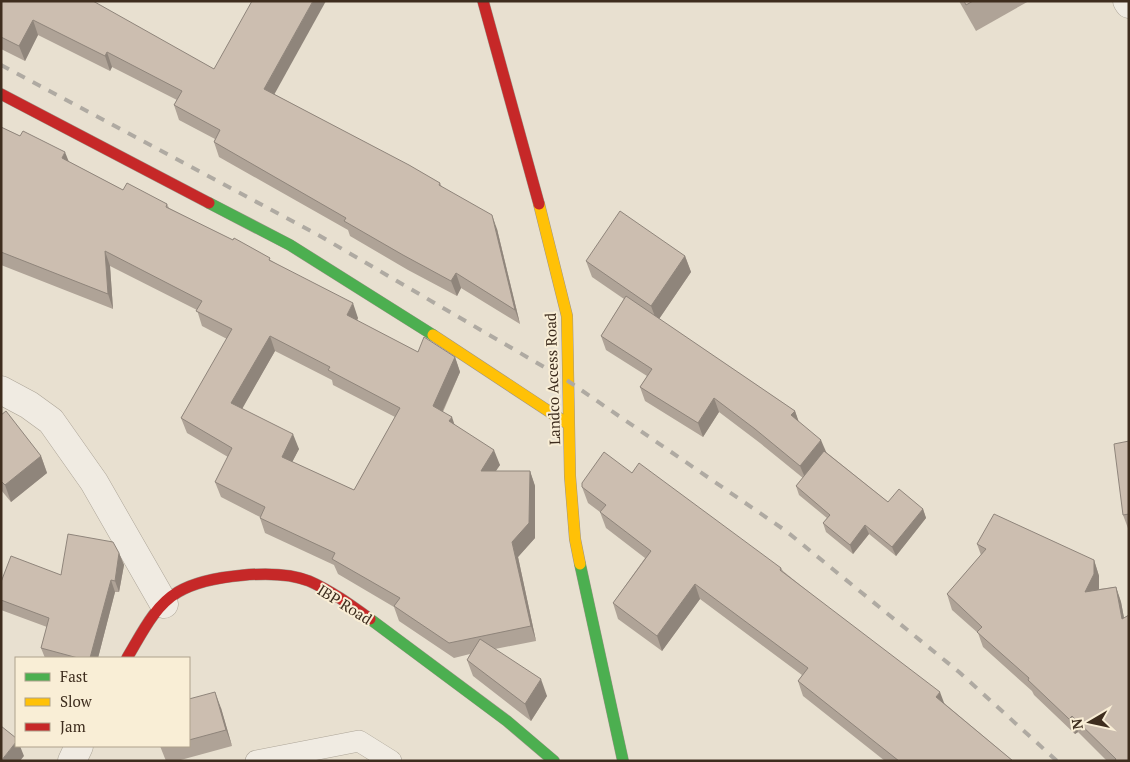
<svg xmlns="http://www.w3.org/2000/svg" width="1130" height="762" viewBox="0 0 1130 762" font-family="'PT Serif',serif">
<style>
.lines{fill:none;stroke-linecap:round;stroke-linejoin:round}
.lane-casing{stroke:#ada598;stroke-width:22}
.street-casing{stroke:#ada598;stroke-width:29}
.fast-casing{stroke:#9d9488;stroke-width:12}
.slow-casing{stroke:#9d9488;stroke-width:12}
.jam-casing{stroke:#9d9488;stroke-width:12}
.lane{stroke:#f0ebe2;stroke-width:21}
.street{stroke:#f0ebe2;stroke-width:28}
.fast{stroke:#4caf50;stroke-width:11}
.slow{stroke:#ffc107;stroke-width:11}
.jam{stroke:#c62828;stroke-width:11}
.rail{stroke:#afaaa2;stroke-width:4;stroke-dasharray:9 9;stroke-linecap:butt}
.wall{fill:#afa397;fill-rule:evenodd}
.shaded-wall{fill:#8f857b}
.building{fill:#ccbeb0;stroke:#8f857b;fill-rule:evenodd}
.labels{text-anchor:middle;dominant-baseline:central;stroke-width:4;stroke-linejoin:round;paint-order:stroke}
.street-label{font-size:15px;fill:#3e2d1e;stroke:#f9eed6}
</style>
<rect width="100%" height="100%" fill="#e8e0d0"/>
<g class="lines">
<g class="lane-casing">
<path id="lane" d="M256,761L359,741L391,761"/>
</g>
<g class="street-casing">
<g id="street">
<path d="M1127,1L1129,4"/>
<path d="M1,390L29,405L51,421L94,482L164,604"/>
<path d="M72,761L79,746"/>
</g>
</g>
<g class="fast-casing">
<g id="fast">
<path d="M209,203L290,245L433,335"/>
<path d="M580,564L623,761"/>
<path d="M370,619L507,721L554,761"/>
</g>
</g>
<g class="slow-casing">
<g id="slow">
<path d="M539,204L567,316L570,476L575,539L580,564"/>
<path d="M433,335L568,424"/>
</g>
</g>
<g class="jam-casing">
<g id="jam">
<path d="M483,1L539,204"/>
<path d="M1,94L209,203"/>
<path d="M127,658C141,635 154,606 178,592C207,575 277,568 309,581C330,590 352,606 370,619"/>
</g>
</g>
<use href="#lane" class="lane"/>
<use href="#street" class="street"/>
<use href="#fast" class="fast"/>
<use href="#slow" class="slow"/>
<use href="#jam" class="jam"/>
<path class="rail" d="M1,65L320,236L568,381L786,531L959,672L1057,761"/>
</g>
<g class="wall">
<path d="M1,1L214,69L274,94L440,183L442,187L497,229L520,324L461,288L457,296L408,270L350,236L348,230L219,157L214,142L215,139L179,120L174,105L177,100L112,67L110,71L38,35L25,61L1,49Z"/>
<path d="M959,1H1029L976,31Z"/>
<path d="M1,127L20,136L123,190L167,204L169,208L272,261L358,318L357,321L418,352L455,357L460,372L443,412L455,425L500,465L495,471H530L535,486V538L518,557L536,641L495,649L547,696L531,721L473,676L467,660L470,654L454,658L399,621L394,607L338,574L334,565L265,533L260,518V517L221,497L215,482L228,457L187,433L181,418L227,339L202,326L197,310L110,266L113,309L1,265ZM275,351L332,380L333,385L395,417L354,490L292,462L299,449L242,408Z"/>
<path d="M685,256L691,272L659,319L795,411L798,421L826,452L888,502L923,509L926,518L896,556L869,534L853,554L826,532L823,523L827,518L799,495L796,486L803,478L760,443L719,412L703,437L645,401L640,387L647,376L606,350L601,336L624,299L592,277L586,261Z"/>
<path d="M1,415L41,456L47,473L11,502L1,490Z"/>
<path d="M1129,441V531L1123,515Z"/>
<path d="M632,473L781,568L783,571L944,703L1013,761H885L803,696L798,681L802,675L700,599L662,651L618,619L613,603L645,558L606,528L600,512L588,503L582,487Z"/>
<path d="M977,544L1094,560L1099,576V589L1116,587L1121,602L1124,618L1129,761H1107L1078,732L1075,734L1034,695L1032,691L983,647L978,633L952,610L947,594L981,555Z"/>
<path d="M119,553L124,565L119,592H115L98,658H45L41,648L47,627L1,610V582L61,575Z"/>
<path d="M189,699L221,708L232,746L177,761H166L160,746H189Z"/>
</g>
<g class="shaded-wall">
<path d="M313,1H326L269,104L264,89Z"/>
<path d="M33,20L38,35L25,61L19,46Z"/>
<path d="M107,52L112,67L110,71L105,56Z"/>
<path d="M65,152L71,167L62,158Z"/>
<path d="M492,215L497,229L520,324L515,310Z"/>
<path d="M105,251L110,266L113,309L108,294Z"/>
<path d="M685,256L691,272L657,322L651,306Z"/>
<path d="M456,273L461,288L457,296L451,281Z"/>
<path d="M353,303L358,318L352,330L347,315Z"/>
<path d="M270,336L275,351L237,418L231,403Z"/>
<path d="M455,357L460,372L438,421L433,406Z"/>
<path d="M714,398L719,412L703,437L698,423Z"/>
<path d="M795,411L800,425L791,415Z"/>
<path d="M452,417L457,432L449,421Z"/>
<path d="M293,434L299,449L287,472L282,457Z"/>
<path d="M821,440L827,454L806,480L800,466Z"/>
<path d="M494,450L500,465L486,486L481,471Z"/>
<path d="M41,456L47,473L11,502L5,485Z"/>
<path d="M530,471L535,486V538L518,557L536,641L531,626L512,542Z"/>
<path d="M923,509L926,518L896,556L892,547Z"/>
<path d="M865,525L869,534L853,554L850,545Z"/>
<path d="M119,553L124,565L119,592L115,581Z"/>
<path d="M1094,560L1099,576V589L1090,607L1085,592Z"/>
<path d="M111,580L115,592L98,658H90Z"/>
<path d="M695,584L700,599L662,651L657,636Z"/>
<path d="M1116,587L1121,602L1127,634L1122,619Z"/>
<path d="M541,679L547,696L531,721L525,704Z"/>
<path d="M215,692L221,708L232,746L226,730Z"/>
<path d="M940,692L946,708L936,697Z"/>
<path d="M1072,716L1078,732L1075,734L1069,719Z"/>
<path d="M16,742V746H20L24,756L20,761H1Z"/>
</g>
<g class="building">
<path d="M1,1H93L214,69L252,1H313L264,89L409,165L440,183L439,185L492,215L515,310L456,273L451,281L403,255L344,221L346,218L214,142L220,130L174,105L182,91L107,52L105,56L33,20L19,46L1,37Z"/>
<path d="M964,1H973L966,5Z"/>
<path d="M1,127L20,136L23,131L65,152L62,158L123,190L127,183L167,204L166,207L233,240L234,238L270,258L269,260L353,303L347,315L418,352L424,337L455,357L433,406L452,417L449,421L494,450L481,471H530L529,523L512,542L531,626L449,643L394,606L400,598L332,559L335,553L260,518L265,507L215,482L232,448L181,418L232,329L196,311L202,301L105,251L108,294L1,252ZM270,336L330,367L328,370L400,408L354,490L282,457L293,434L231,403Z"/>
<path d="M620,211L685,256L651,306L586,261Z"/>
<path d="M626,296L795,411L791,415L821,440L800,466L755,429L714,398L698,423L640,387L652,369L601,336Z"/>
<path d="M6,411L41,456L5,485L1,481V415Z"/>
<path d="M1129,441V514L1123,515L1114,444Z"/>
<path d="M824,451L888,502L899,489L923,509L892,547L865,525L850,545L823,523L830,515L796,486Z"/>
<path d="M604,452L632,473L639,463L781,568L780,570L940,692L936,697L1013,761H899L798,681L808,668L695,584L657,636L613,603L651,551L600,512L606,505L582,487V483Z"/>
<path d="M994,514L1094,560V574L1085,592L1116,587L1122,619L1129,615V761H1115L1116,759L1072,716L1069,719L1028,680L1029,678L977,632L982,627L947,594L986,549L977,544Z"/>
<path d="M68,534L113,542L119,553L115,581L111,580L90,658H78L41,648L49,618L1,600V582L11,556L61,575Z"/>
<path d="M480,639L541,679L525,704L467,660Z"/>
<path d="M215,692L226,730L189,740V699Z"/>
<path d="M1,726L16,738V742L1,761Z"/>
</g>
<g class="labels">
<g class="street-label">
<text transform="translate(552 379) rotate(-92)">Landco Access Road</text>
<text transform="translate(345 604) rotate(32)">IBP Road</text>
</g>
</g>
<rect width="1130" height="762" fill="none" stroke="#3e2d1e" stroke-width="5"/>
<rect x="15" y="657" width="175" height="90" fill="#f9eed6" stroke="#aea18c"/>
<rect x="25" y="673" width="25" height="8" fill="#4caf50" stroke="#aea18c"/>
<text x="60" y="682" font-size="15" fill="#3e2d1e">Fast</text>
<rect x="25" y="698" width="25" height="8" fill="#ffc107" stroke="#aea18c"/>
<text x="60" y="707" font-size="15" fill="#3e2d1e">Slow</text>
<rect x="25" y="723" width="25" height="8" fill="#c62828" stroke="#aea18c"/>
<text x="60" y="732" font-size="15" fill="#3e2d1e">Jam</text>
<g transform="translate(1090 722) rotate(261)" stroke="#f9eed6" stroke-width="4" paint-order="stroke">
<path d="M0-4L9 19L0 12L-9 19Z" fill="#3e2d1e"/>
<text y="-8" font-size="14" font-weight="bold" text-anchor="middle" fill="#3e2d1e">N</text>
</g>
</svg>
